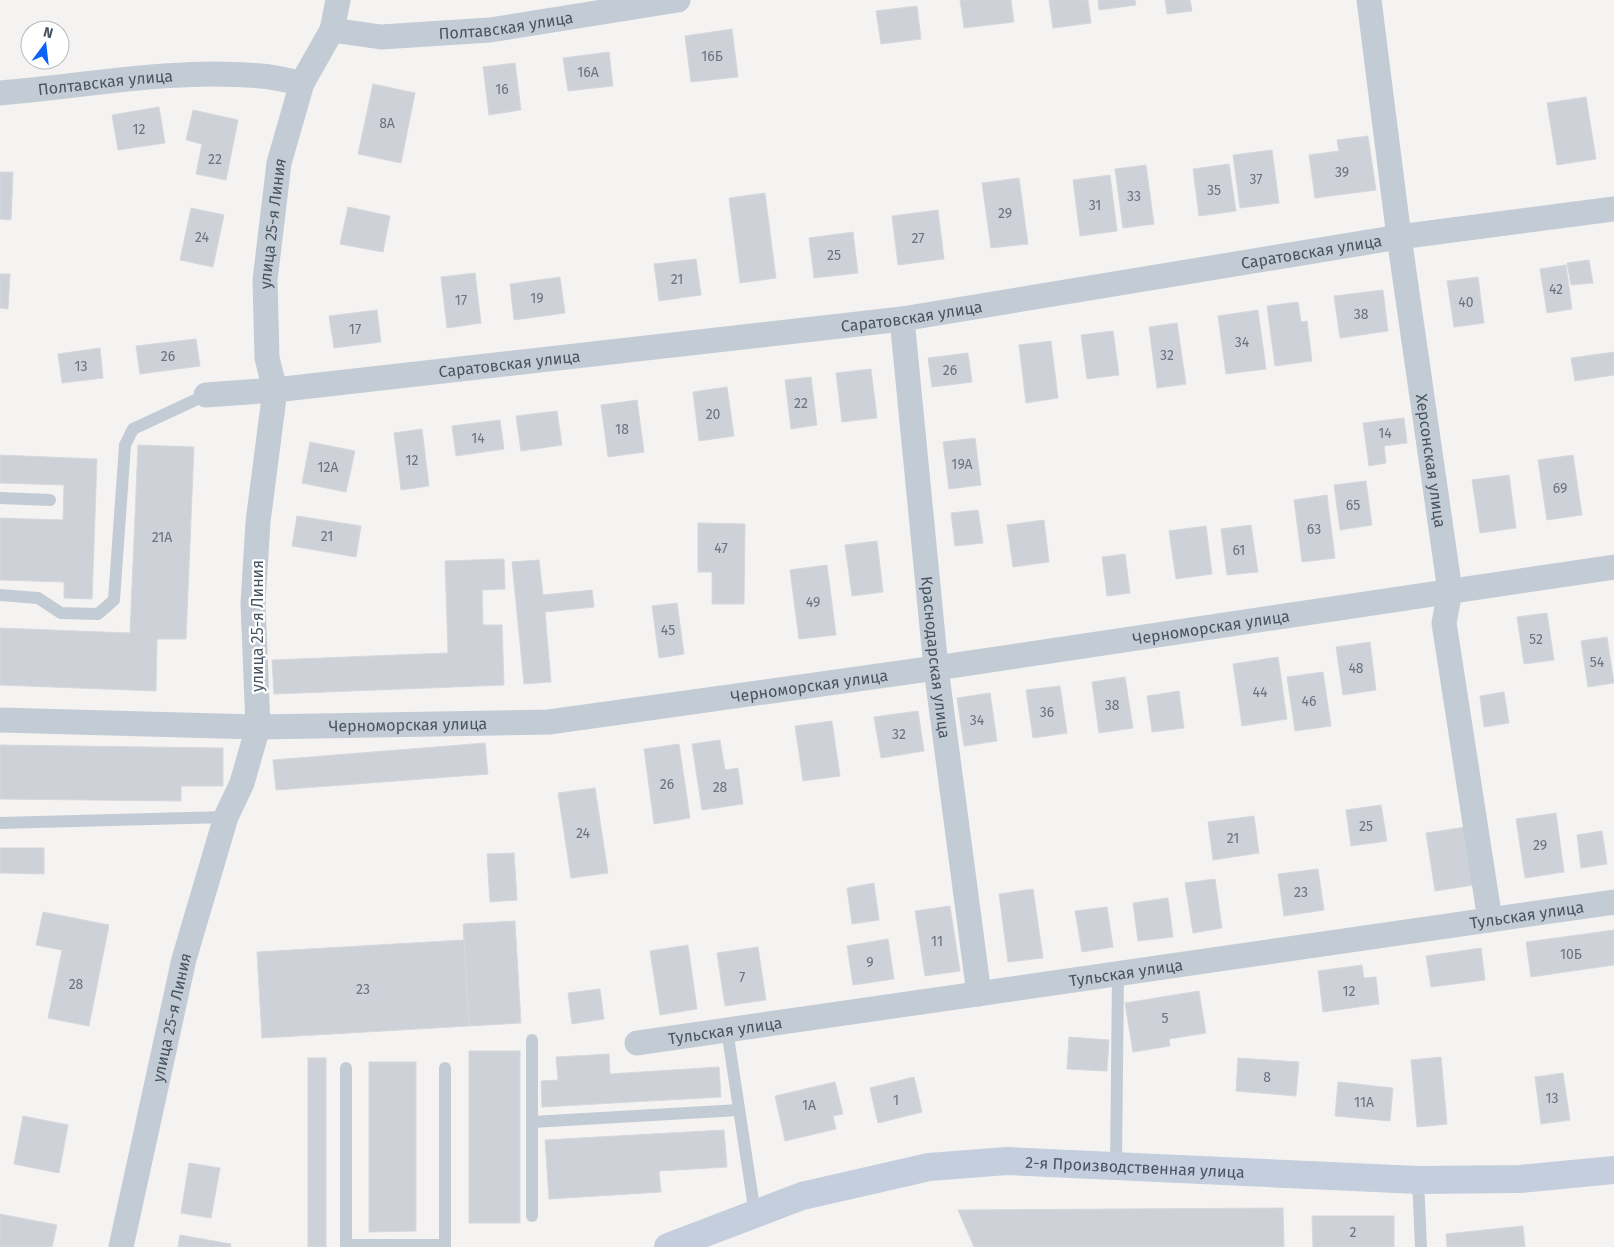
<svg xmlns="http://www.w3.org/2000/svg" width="1614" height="1247" viewBox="0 0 1614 1247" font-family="'Fira Sans',sans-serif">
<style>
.building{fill:#ced1d8;stroke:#d6d8de}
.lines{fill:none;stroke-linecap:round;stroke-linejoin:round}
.lane{stroke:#c3ccd5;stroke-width:12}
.street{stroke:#c3ccd5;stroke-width:25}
.secondary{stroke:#c4cedc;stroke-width:28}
.labels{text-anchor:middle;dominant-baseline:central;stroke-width:4.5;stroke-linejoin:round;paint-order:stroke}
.number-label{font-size:14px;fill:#6a7380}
.street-label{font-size:16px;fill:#485462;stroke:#fff}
</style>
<rect width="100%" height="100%" fill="#f5f3f2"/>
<g class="building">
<path d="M960,0H1011L1014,22L964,28Z"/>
<path d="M1049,0H1088L1091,23L1053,28Z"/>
<path d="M1098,0H1135L1136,5L1099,10Z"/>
<path d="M1165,0H1190L1192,11L1167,14Z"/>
<path d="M917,6L921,39L881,44L876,11Z"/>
<path d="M732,29L738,77L691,82L685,36Z"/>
<path d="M609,52L613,86L568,91L563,58Z"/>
<path d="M515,63L521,110L489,115L483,67Z"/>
<path d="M373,84L415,93L401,163L358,154Z"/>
<path d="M1586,97L1596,159L1557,165L1547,103Z"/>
<path d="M159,107L165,143L118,150L112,115Z"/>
<path d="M193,110L238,120L226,180L196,174L202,144L186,140Z"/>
<path d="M1368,136L1376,190L1315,198L1309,155L1339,151L1337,140Z"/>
<path d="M1272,150L1279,203L1240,208L1233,155Z"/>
<path d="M1229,164L1236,211L1199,216L1193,169Z"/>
<path d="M1146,165L1154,224L1123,228L1115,169Z"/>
<path d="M0,172H13L11,220L0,219Z"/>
<path d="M1110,175L1117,231L1080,236L1073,180Z"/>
<path d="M1019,178L1028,244L991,248L982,183Z"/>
<path d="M765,193L776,278L740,283L729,198Z"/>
<path d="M348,207L390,216L383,252L340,244Z"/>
<path d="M191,208L224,215L213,267L180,260Z"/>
<path d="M938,210L944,259L898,265L892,216Z"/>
<path d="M853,232L858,273L814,278L809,238Z"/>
<path d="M696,259L701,295L659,301L654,264Z"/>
<path d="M1589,260L1593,283L1571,285L1567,263Z"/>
<path d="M1566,265L1572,309L1547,313L1540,269Z"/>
<path d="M475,273L481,323L447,328L441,277Z"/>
<path d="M0,274H10L8,309L0,308Z"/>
<path d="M560,277L565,313L514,320L510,284Z"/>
<path d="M1478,277L1484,323L1454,327L1447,281Z"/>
<path d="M1383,290L1388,331L1340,338L1334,296Z"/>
<path d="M1298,302L1301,322L1307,321L1312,361L1275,366L1267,306Z"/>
<path d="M377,310L381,342L334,348L329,316Z"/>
<path d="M1258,310L1266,369L1226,374L1218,316Z"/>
<path d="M1177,323L1186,384L1157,388L1149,327Z"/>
<path d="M1113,331L1119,375L1087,379L1081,335Z"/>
<path d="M196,339L200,366L140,374L136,346Z"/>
<path d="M1051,341L1058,398L1026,403L1019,345Z"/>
<path d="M100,348L103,378L62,383L58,354Z"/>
<path d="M1614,352V375L1575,381L1571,358Z"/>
<path d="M968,353L972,382L932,387L928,358Z"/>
<path d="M871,369L877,418L842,422L836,373Z"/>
<path d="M811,377L817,425L791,429L785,380Z"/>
<path d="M727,387L734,436L699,441L693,392Z"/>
<path d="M637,400L644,452L608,457L601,405Z"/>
<path d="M557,411L562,445L521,451L516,416Z"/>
<path d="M1404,418L1407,443L1384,446L1386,463L1369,466L1363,423Z"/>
<path d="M500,420L504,449L456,456L452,426Z"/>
<path d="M422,429L429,486L401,490L394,433Z"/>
<path d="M975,438L981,485L949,489L943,442Z"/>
<path d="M310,442L355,451L346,492L302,483Z"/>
<path d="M138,445L194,447L186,639H157L156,691L0,685V628L130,633Z"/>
<path d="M0,455L97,459L92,599L64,598V582L0,580V518L63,520L64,485L0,483Z"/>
<path d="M1573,455L1582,515L1547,520L1538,460Z"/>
<path d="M1509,475L1516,528L1480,533L1472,480Z"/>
<path d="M1366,481L1372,525L1340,530L1334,485Z"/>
<path d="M1327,495L1335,558L1302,562L1294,500Z"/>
<path d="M978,510L983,543L955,546L951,513Z"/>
<path d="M297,516L361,526L356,557L292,546Z"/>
<path d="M1044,520L1049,562L1013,567L1007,525Z"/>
<path d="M698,523L745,524L744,604H712V572H698Z"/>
<path d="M1251,525L1258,572L1227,575L1221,529Z"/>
<path d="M1206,526L1212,574L1176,579L1169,531Z"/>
<path d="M877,541L883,592L852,596L845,545Z"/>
<path d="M1125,554L1130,593L1107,596L1102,557Z"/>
<path d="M504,559L505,589L482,590L483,625H502L504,685L274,694L272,660L448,653L445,561Z"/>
<path d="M539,560L543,595L592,590L594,607L545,612L551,682L524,684L512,562Z"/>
<path d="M827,565L836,635L799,639L790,570Z"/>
<path d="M677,603L684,654L659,658L652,606Z"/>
<path d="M1547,613L1554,660L1524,664L1517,617Z"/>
<path d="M1607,637L1614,683L1588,687L1581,641Z"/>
<path d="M1370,642L1376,690L1343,695L1336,647Z"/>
<path d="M1278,657L1287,719L1242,726L1233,664Z"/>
<path d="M1323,672L1331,726L1295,731L1287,677Z"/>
<path d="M1125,677L1133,728L1099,733L1092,682Z"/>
<path d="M1060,686L1067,733L1033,738L1026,690Z"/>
<path d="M1179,691L1184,728L1152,732L1147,696Z"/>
<path d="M1504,692L1509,723L1484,727L1480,696Z"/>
<path d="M990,693L997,741L964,746L957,698Z"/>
<path d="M918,711L924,751L881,758L874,717Z"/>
<path d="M832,721L840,776L803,781L795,726Z"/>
<path d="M720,740L725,770L738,768L743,804L702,810L692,744Z"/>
<path d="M485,743L488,774L276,790L273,760Z"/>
<path d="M679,744L690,818L654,824L644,749Z"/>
<path d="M0,745L223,748V786H181V801L0,799Z"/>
<path d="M595,788L608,873L571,878L558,793Z"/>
<path d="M1381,805L1387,841L1351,846L1346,810Z"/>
<path d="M1556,813L1564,872L1525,878L1516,819Z"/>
<path d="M1254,816L1259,853L1213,860L1208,822Z"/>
<path d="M1466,827L1474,885L1435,891L1426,833Z"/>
<path d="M1602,831L1607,864L1581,868L1577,835Z"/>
<path d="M0,848H44V874L0,873Z"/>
<path d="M514,853L517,900L490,902L487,854Z"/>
<path d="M1318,869L1324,910L1284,916L1278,874Z"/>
<path d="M1215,879L1222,928L1193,933L1185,883Z"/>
<path d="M874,883L879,920L852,924L847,888Z"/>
<path d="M1033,889L1043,958L1008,962L999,894Z"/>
<path d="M1168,898L1173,937L1138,941L1133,903Z"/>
<path d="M950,906L960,971L925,976L915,911Z"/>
<path d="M1107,907L1113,947L1082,952L1075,911Z"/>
<path d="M43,912L109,925L89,1026L48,1018L62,950L36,945Z"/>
<path d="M515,921L521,1023L469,1026L463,924Z"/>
<path d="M1614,930V965L1531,977L1526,942Z"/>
<path d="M888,939L894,979L853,985L847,946Z"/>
<path d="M464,940L469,1026L262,1038L257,952Z"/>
<path d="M688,945L697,1009L660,1015L650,951Z"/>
<path d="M758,947L766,1000L725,1006L717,953Z"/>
<path d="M1481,948L1485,980L1431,987L1426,956Z"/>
<path d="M1362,965L1364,978L1376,977L1379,1004L1323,1012L1318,971Z"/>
<path d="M600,989L604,1019L572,1024L568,993Z"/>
<path d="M1199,991L1206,1033L1169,1039L1170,1046L1133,1052L1125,1003Z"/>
<path d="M1069,1037L1109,1040L1107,1071L1067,1069Z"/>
<rect x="469" y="1051" width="51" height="172"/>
<path d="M609,1054L610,1074L719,1067L721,1097L542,1107L541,1081L558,1080L556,1057Z"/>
<path d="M1441,1057L1447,1124L1417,1127L1411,1060Z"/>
<rect x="308" y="1058" width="18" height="189"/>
<path d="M1238,1058L1299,1062L1296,1096L1236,1091Z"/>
<path d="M369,1062H416V1231L369,1232Z"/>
<path d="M1563,1073L1570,1120L1541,1124L1535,1077Z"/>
<path d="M914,1077L922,1112L878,1123L870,1088Z"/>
<path d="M835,1082L843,1114L833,1116L836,1129L785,1141L775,1096Z"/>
<path d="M1338,1082L1393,1088L1390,1121L1335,1116Z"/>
<path d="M23,1116L68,1125L59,1173L14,1164Z"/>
<path d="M724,1130L727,1167L659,1171L661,1192L549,1199L545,1140Z"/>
<path d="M189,1163L220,1168L211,1218L181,1213Z"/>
<path d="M1283,1208L1284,1247H974L958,1210Z"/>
<path d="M0,1214L57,1225L52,1247H0Z"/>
<path d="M1312,1216H1394V1247H1313Z"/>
<path d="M1523,1226L1525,1247H1447L1446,1234Z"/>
<path d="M180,1235L231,1244L230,1247H178Z"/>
</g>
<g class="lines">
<g class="lane">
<path d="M0,498L50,500"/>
<path d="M0,595L38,598L61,613L98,614L114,600L125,445L133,429L206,395"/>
<path d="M0,823L226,817"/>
<path d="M727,1030L755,1214"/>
<path d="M532,1040V1216"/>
<path d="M346,1068V1245H445V1247"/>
<path d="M445,1068V1245"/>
<path d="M532,1122L739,1110"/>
<path d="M1116,1166L1118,974"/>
<path d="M1418,1180L1421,1247"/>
</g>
<g class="street">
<path id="s1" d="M1369,0L1399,237L1450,591L1444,623L1490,920"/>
<path id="s2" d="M332,30L381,37L490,30L678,0"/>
<path id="s3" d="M0,93C86,86 174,68 261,76C275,77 289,81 302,83"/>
<path id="s4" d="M902,319L936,668L979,994"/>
<path id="s5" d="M206,395L275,390L902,319L1399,237L1614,209"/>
<path id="s6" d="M0,720L258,727L549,722L936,668L1614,567"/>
<path id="s7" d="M637,1043L1614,902"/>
<path id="s8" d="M121,1247L184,959L226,817L242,783L258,727L253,603L258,522L275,390L267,358L265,280L279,163L302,83L332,30L338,0"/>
</g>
<path class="secondary" id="s9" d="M668,1247L802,1196L929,1167L1007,1161L1418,1180L1520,1179L1614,1170"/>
</g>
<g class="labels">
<g class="number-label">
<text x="712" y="56">16Б</text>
<text x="588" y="72">16А</text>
<text x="502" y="89">16</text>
<text x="387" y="123">8А</text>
<text x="139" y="129">12</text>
<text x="215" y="159">22</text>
<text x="1342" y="172">39</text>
<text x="1256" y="179">37</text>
<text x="1214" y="190">35</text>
<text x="1134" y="196">33</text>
<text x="1095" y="205">31</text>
<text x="1005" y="213">29</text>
<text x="202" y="237">24</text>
<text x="918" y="238">27</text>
<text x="834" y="255">25</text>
<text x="677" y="279">21</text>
<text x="1556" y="289">42</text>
<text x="537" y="298">19</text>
<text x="461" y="300">17</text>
<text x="1466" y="302">40</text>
<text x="1361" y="314">38</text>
<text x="355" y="329">17</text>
<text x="1242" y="342">34</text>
<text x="1167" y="355">32</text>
<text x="168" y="356">26</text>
<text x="81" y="366">13</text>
<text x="950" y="370">26</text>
<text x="801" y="403">22</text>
<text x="713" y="414">20</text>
<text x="622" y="429">18</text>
<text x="1385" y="433">14</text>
<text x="478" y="438">14</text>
<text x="412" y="460">12</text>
<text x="962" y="464">19А</text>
<text x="328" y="467">12А</text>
<text x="1560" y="488">69</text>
<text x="1353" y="505">65</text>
<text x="1314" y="529">63</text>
<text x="327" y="536">21</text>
<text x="162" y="537">21А</text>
<text x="721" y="548">47</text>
<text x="1239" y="550">61</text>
<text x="813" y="602">49</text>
<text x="668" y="630">45</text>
<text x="1536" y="639">52</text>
<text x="1597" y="662">54</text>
<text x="1356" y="668">48</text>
<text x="1260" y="692">44</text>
<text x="1309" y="701">46</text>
<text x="1112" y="705">38</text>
<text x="1047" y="712">36</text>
<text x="977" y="720">34</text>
<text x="899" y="734">32</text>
<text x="667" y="784">26</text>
<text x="720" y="787">28</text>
<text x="1366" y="826">25</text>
<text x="583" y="833">24</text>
<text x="1233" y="838">21</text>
<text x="1540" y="845">29</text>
<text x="1301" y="892">23</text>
<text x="937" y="941">11</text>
<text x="1571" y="954">10Б</text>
<text x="870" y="962">9</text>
<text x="742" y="977">7</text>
<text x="76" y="984">28</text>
<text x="363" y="989">23</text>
<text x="1349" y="991">12</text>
<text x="1165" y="1018">5</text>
<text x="1267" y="1077">8</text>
<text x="1552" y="1098">13</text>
<text x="896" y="1100">1</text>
<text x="1364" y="1102">11А</text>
<text x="809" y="1105">1А</text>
<text x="1353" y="1232">2</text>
</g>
<g class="street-label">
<text stroke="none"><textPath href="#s2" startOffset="175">Полтавская улица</textPath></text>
<text stroke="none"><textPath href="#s3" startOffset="106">Полтавская улица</textPath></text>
<text stroke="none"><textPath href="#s8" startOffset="1045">улица 25-я Линия</textPath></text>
<text stroke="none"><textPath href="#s5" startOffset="1115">Саратовская улица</textPath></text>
<text stroke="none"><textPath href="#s5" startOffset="710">Саратовская улица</textPath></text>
<text stroke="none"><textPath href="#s5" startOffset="305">Саратовская улица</textPath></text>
<text stroke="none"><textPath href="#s1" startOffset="465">Херсонская улица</textPath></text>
<text transform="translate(257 626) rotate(-90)">улица 25-я Линия</text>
<text stroke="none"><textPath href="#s6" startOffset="1218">Черноморская улица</textPath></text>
<text stroke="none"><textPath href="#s4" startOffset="340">Краснодарская улица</textPath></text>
<text stroke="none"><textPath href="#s6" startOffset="812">Черноморская улица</textPath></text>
<text stroke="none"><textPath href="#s6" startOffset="408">Черноморская улица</textPath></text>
<text stroke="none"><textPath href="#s7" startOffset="899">Тульская улица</textPath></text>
<text stroke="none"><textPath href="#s7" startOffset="494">Тульская улица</textPath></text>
<text stroke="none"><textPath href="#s8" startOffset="235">улица 25-я Линия</textPath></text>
<text stroke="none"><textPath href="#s7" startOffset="89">Тульская улица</textPath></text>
<text stroke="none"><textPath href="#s9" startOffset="480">2-я Производственная улица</textPath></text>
</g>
</g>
<g transform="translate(45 45) rotate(15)"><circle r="24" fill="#ffffff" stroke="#b6bbc0"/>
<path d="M0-4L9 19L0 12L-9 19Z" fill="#0c62f5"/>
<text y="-8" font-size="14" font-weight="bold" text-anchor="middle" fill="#485462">N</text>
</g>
</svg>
